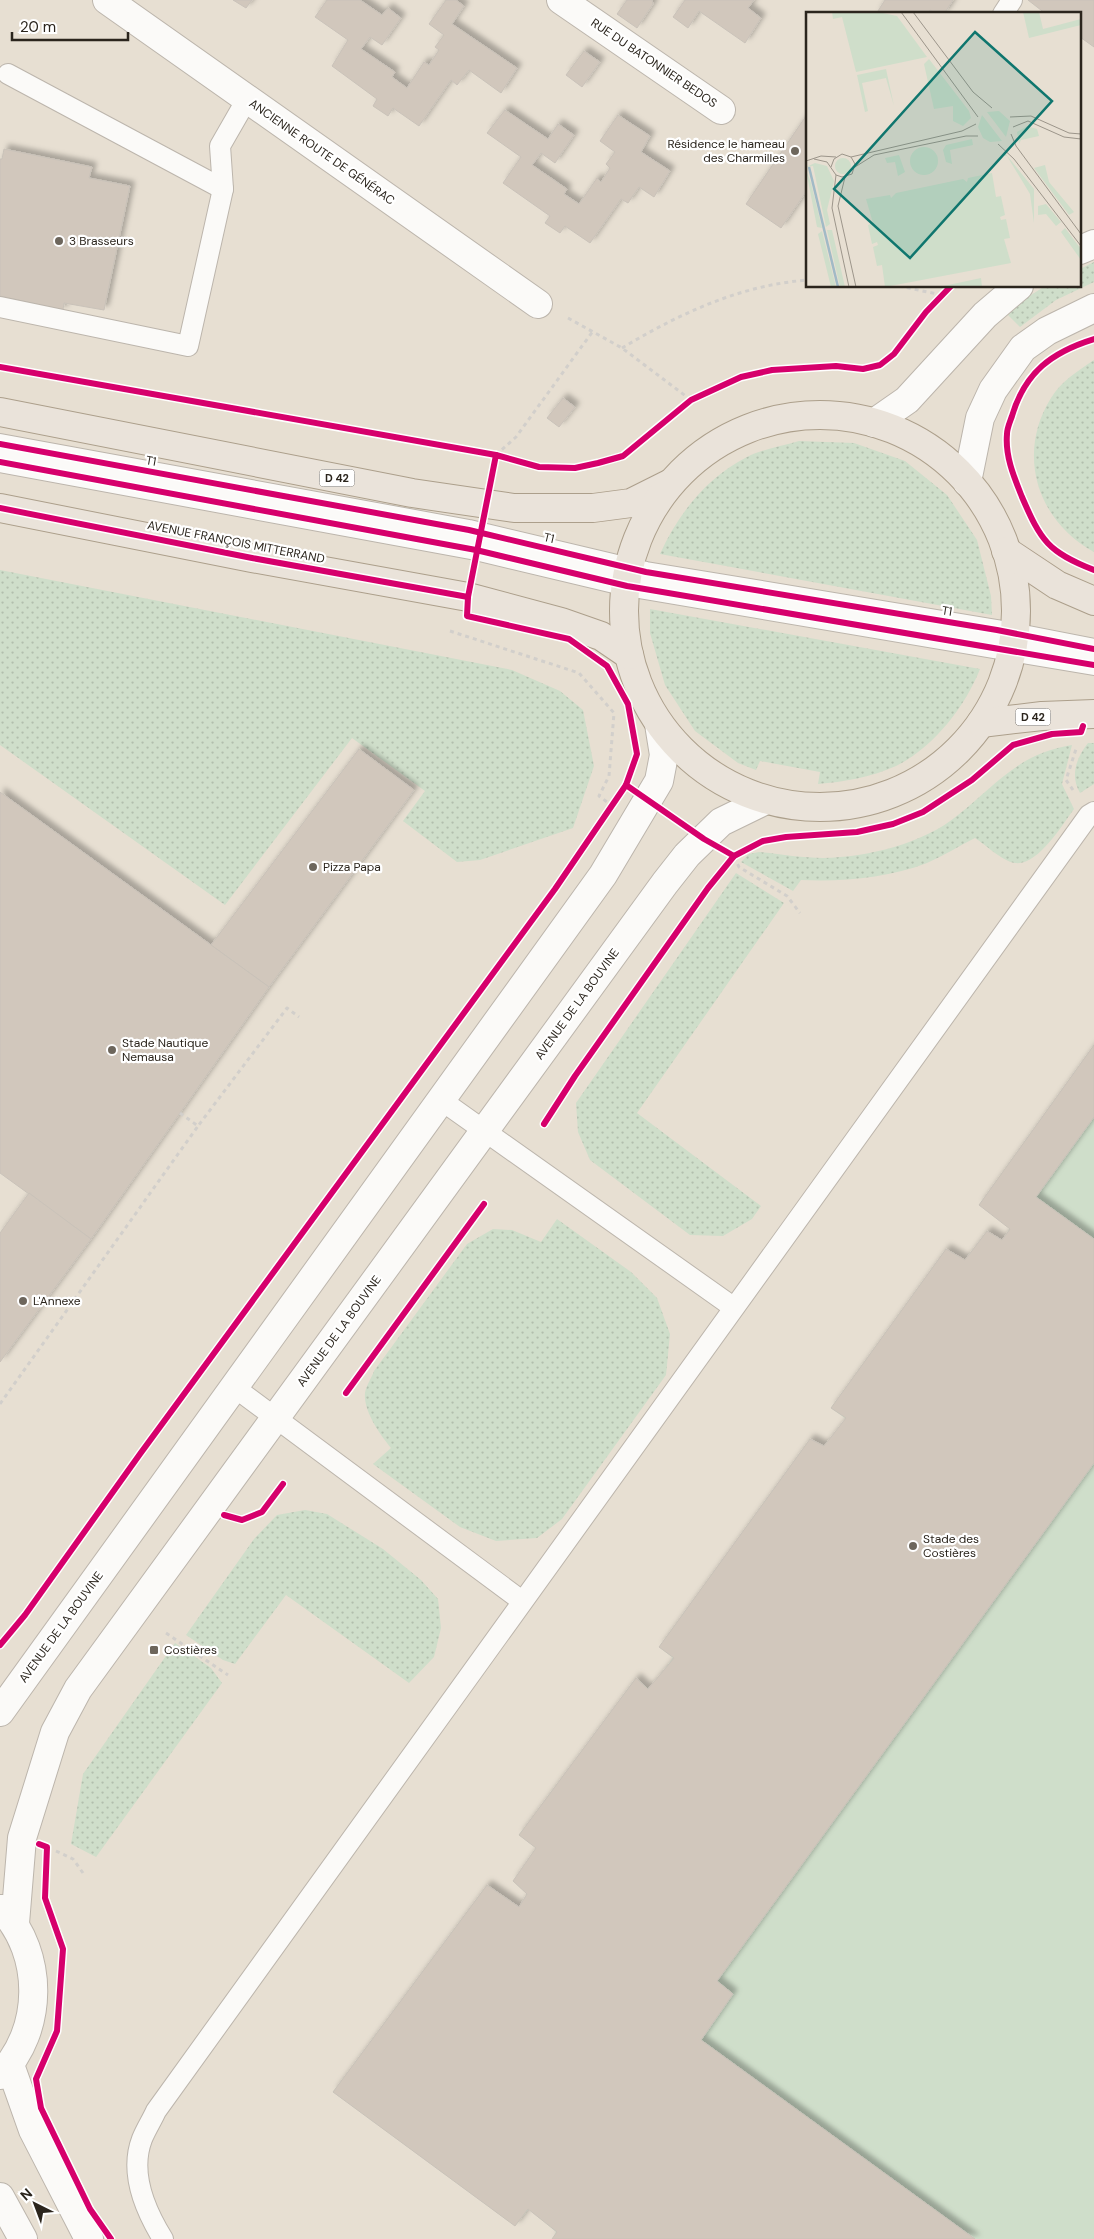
<svg xmlns="http://www.w3.org/2000/svg" width="1094" height="2239" viewBox="0 0 1094 2239" font-family="'DM Sans',sans-serif">
<style>
.grass{fill:url(#grass-dots)}
.green{fill:#cfdeca}
.building{fill:#d1c7bc;stroke:#c9c2b9;filter:url(#shadow)}
.lines{fill:none;stroke-linecap:round;stroke-linejoin:round}
.lane-casing{stroke:#bcb5ac;stroke-width:22}
.street-casing{stroke:#bcb5ac;stroke-width:30}
.secondary-casing{stroke:#bcb5ac;stroke-width:30}
.primary-casing{stroke:#ac9f8b;stroke-width:30}
.path{stroke:#d2cfcb;stroke-width:3;stroke-dasharray:4 4;stroke-linecap:butt}
.lane{stroke:#fbfaf8;stroke-width:20}
.street{stroke:#fbfaf8;stroke-width:28}
.secondary{stroke:#fbfaf8;stroke-width:28}
.primary{stroke:#eae3da;stroke-width:28}
.cycleway-casing{stroke:#fff;stroke-width:9}
.cycleway{stroke:#d6006c;stroke-width:6}
.poi-dot{fill:#6d665c;stroke:#fff;stroke-width:2}
.labels{text-anchor:middle;dominant-baseline:central;stroke-width:4.5;stroke-linejoin:round;paint-order:stroke}
.shield{fill:#fff;stroke:#6b6661;stroke-width:1}
.shield-label{font-size:11px;font-weight:bold;fill:#2b251d}
.street-label{font-size:12px;fill:#2b251d;stroke:#fff}
.poi-label{font-size:12px;fill:#2b251d;stroke:#fff;text-anchor:start}
.inset-river{fill:none;stroke:#a1bac6;stroke-width:2.5}
.inset-road{fill:none;stroke:#9c958a;stroke-width:1}
.view{fill:#0f766e;fill-opacity:0.15;stroke:#0f766e;stroke-width:2.5}
.inset-edge{fill:none;stroke:#2b251d;stroke-width:2.5}
</style>
<defs>
<pattern id="grass-dots" width="8" height="8" patternUnits="userSpaceOnUse" patternTransform="scale(1.25)"><rect width="8" height="8" fill="#cfdeca"/><path d="M2 2h.1M6 6h.1" fill="none" stroke="#b2bead" stroke-width="1.8" stroke-linecap="round"/></pattern>
<filter id="shadow"><feDropShadow dx="4.5" dy="-4.5" stdDeviation="2.5" flood-color="#0004"/></filter>
</defs>
<rect width="100%" height="100%" fill="#e7dfd2"/>
<g class="grass">
<path d="M1094,262V282L1056,300L1020,327L1008,315L1025,299L1045,286H1080V269Z"/>
<path d="M1094,360V552C1037,521 1016,454 1051,398C1061,381 1078,371 1094,360Z"/>
<path d="M799,441L854,443L905,461L947,495L977,540L991,596L992,615L660,554C678,514 707,477 747,457C762,449 783,446 799,441Z"/>
<path d="M0,570L512,670L560,691L583,710L594,766L573,828L480,860L457,862L403,821L425,791L352,738L225,905L0,745Z"/>
<path d="M650,609L980,669C965,707 933,748 896,766C872,777 843,782 818,784L820,772L760,761L756,770L738,763L695,731L665,685L650,633Z"/>
<path d="M1088,743H1094V784L1080,793C1070,776 1076,758 1088,743Z"/>
<path d="M1072,745L1062,784L1074,809C1062,825 1038,866 1015,863C1002,861 986,845 975,838C959,846 943,856 927,863C888,878 842,882 801,880L793,891L741,862L749,854L759,852C780,854 802,858 823,858C868,857 923,844 958,815C998,783 1018,754 1072,745Z"/>
<path d="M736,873L784,903L637,1113L761,1206L752,1219L723,1236L690,1235L590,1160L578,1132L576,1103Z"/>
<path d="M557,1219L631,1272L657,1298L670,1334L666,1375L562,1519L537,1538L496,1541L460,1527L373,1464L391,1448C381,1436 363,1411 365,1393C366,1386 372,1377 374,1371L467,1244L493,1229L512,1230L541,1242Z"/>
<path d="M305,1510L327,1514L383,1549L421,1580L438,1599L441,1628L434,1657L409,1683L286,1595L235,1664L223,1660L186,1635L254,1539L277,1515Z"/>
<path d="M175,1643L211,1668L222,1683L96,1857L71,1844L83,1774Z"/>
</g>
<path class="green" d="M1094,1045V2239H552L556,2232L529,2209L515,2226L333,2092L487,1885L519,1907L527,1894L513,1881L536,1848L519,1835L636,1678L649,1689L673,1658L659,1647L810,1439L824,1446L846,1419L831,1408L946,1249L965,1260L987,1231L1002,1240L1010,1228L979,1205Z"/>
<g class="building">
<path d="M233,0H252L246,8Z"/>
<path d="M327,0H360L382,15L388,8L401,18L382,45L370,37L361,49L395,72L392,77L407,88L424,62L429,65L439,50L435,47L444,35L429,24L446,0H456L464,6L452,24L517,68L501,93L469,70L457,85L451,80L419,126L393,108L388,116L373,106L377,99L332,66L348,40L315,17Z"/>
<path d="M627,0H652L653,4L637,28L617,14Z"/>
<path d="M685,0H754L748,8L761,18L745,43L699,11L688,28L673,17Z"/>
<path d="M885,0H953L944,14H936L930,10L927,14H876Z"/>
<path d="M1028,0H1094V47L1080,37V14H1046Z"/>
<path d="M584,51L600,62L582,87L566,75Z"/>
<path d="M505,110L548,139L558,124L574,135L555,163L541,153L532,165L567,189L564,194L579,204L597,178L601,182L610,168L606,164L615,152L600,141L618,115L650,136L641,152L670,171L654,197L639,187L628,203L621,199L590,243L565,226L560,233L545,223L550,216L503,183L521,157L487,133Z"/>
<path d="M808,113V189L781,228L746,204Z"/>
<path d="M4,149L92,167L89,178L130,186L104,310L64,303L63,310L0,296V159H2Z"/>
<path d="M563,398L575,407L559,427L547,418Z"/>
<path d="M359,749L414,790L269,987L211,945Z"/>
<path d="M0,792L269,987L91,1239L0,1173Z"/>
<path d="M1094,1045V1117L1036,1197L1094,1239V1463L717,1981L733,1994L701,2040L975,2239H552L557,2232L528,2209L515,2226L333,2092L487,1885L519,1907L527,1894L513,1881L536,1848L519,1835L636,1678L648,1689L674,1658L659,1647L810,1439L824,1446L846,1418L831,1408L946,1249L965,1260L987,1231L1002,1240L1010,1229L979,1205Z"/>
<path d="M29,1193L91,1239L0,1362V1233Z"/>
</g>
<g class="lines">
<g class="lane-casing">
<g id="lane">
<path d="M1003,14L1012,0"/>
<path d="M8,74L223,189L220,146L247,99"/>
<path d="M0,307L188,346L223,189"/>
<path d="M0,444L469,530L646,572L997,630L1094,649"/>
<path d="M0,462L476,550L627,586L1094,665"/>
<path d="M441,1100L733,1307"/>
<path d="M234,1387L522,1601"/>
<path d="M163,2239C145,2210 129,2173 142,2139C146,2129 152,2120 156,2111L1089,815L1094,812"/>
</g>
</g>
<g class="street-casing">
<g id="street">
<path d="M107,0L538,304"/>
<path d="M561,0L721,110"/>
</g>
</g>
<g class="secondary-casing">
<g id="secondary">
<path d="M1080,250L1094,244"/>
<path d="M874,423L907,400L985,315L1019,286"/>
<path d="M967,482L980,418L993,390L1023,348L1047,331L1094,308"/>
<path d="M0,1712L603,875L659,781L664,755L659,724"/>
<path d="M15,1923L22,1838L55,1732L78,1689L665,883L687,855L721,822L766,800"/>
<path d="M10,2065L33,2130L89,2239"/>
<path d="M0,2075C44,2030 44,1954 2,1909"/>
<path d="M0,2197L23,2239"/>
</g>
</g>
<g class="primary-casing">
<g id="primary">
<path d="M0,412L412,493L514,508H593L631,503L669,484"/>
<circle cx="820" cy="611" r="196"/>
<path d="M0,508L252,558L468,597L561,622L601,636L629,655"/>
<path d="M1006,551L1057,585L1094,601"/>
<path d="M981,723L1042,716L1094,714"/>
</g>
</g>
<g class="path">
<path d="M899,286L942,295"/>
<path d="M568,318L622,348L691,400"/>
<path d="M622,348C679,314 740,285 808,280"/>
<path d="M496,455L516,437L593,331"/>
<path d="M450,631L579,673L614,713L609,776L599,796L607,802"/>
<path d="M1073,790L1066,780L1076,749"/>
<path d="M734,857L739,867L787,896L800,913"/>
<path d="M180,1113L198,1126L287,1008L299,1017"/>
<path d="M0,1404L198,1126"/>
<path d="M166,1633L228,1675"/>
<path d="M56,1851L73,1859L83,1873"/>
</g>
<use href="#lane" class="lane"/>
<use href="#street" class="street"/>
<use href="#secondary" class="secondary"/>
<use href="#primary" class="primary"/>
<g class="cycleway-casing">
<g id="cycleway">
<path d="M1094,339C1052,352 1025,372 1012,416C1010,422 1007,428 1007,434C1005,456 1014,477 1022,497C1041,541 1048,552 1094,570"/>
<path d="M0,367L496,455"/>
<path d="M0,444L469,530L646,572L997,630L1094,649"/>
<path d="M0,462L476,550L627,586L1094,665"/>
<path d="M0,508L252,558L468,597"/>
<path d="M626,785L704,839L734,856"/>
<path d="M544,1124L575,1076L708,888L734,856L763,841L786,837L857,832L893,824L923,812L972,780L1013,745L1052,734L1081,732L1083,726"/>
<path d="M346,1393L484,1204"/>
<path d="M224,1515L242,1520L262,1512L283,1484"/>
<path d="M0,1645L25,1615L140,1454L555,889L626,785L637,754L628,704L607,666L569,639L467,616L468,597L496,455L539,467L575,468L598,463L623,456L691,400L741,377L772,370L836,366L863,369L880,365L894,354L926,312L951,286"/>
<path d="M39,1844L47,1847L45,1898L63,1949L57,2031L36,2079L41,2108L90,2209L111,2239"/>
</g>
</g>
<use href="#cycleway" class="cycleway"/>
</g>
<g class="poi-dot">
<circle cx="795" cy="151" r="5"/>
<circle cx="59" cy="241" r="5"/>
<circle cx="313" cy="867" r="5"/>
<circle cx="112" cy="1050" r="5"/>
<circle cx="23" cy="1301" r="5"/>
<circle cx="913" cy="1546" r="5"/>
<rect x="149" y="1645" width="10" height="10" rx="2.5"/>
</g>
<g class="labels">
<g class="shield">
<rect x="319.5" y="469.5" width="35" height="17" rx="4"/>
<rect x="1015.5" y="708.5" width="35" height="17" rx="4"/>
</g>
<g class="shield-label">
<text x="337" y="478">D 42</text>
<text x="1033" y="717">D 42</text>
</g>
<g class="street-label">
<text transform="translate(654 63) rotate(34)">RUE DU BATONNIER BEDOS</text>
<text transform="translate(322 152) rotate(35)">ANCIENNE ROUTE DE GÉNÉRAC</text>
<text transform="translate(151 461) rotate(10)">T1</text>
<text transform="translate(549 538) rotate(13)">T1</text>
<text transform="translate(236 542) rotate(11)">AVENUE FRANÇOIS MITTERRAND</text>
<text transform="translate(947 611) rotate(9)">T1</text>
<text transform="translate(577 1004) rotate(-54)">AVENUE DE LA BOUVINE</text>
<text transform="translate(339 1331) rotate(-54)">AVENUE DE LA BOUVINE</text>
<text transform="translate(61 1627) rotate(-54)">AVENUE DE LA BOUVINE</text>
</g>
<g class="poi-label">
<text x="785" y="144" text-anchor="end">Résidence le hameau<tspan x="785" dy="14">des Charmilles</tspan></text>
<text x="69" y="241">3 Brasseurs</text>
<text x="323" y="867">Pizza Papa</text>
<text x="122" y="1043">Stade Nautique<tspan x="122" dy="14">Nemausa</tspan></text>
<text x="33" y="1301">L'Annexe</text>
<text x="923" y="1539">Stade des<tspan x="923" dy="14">Costières</tspan></text>
<text x="164" y="1650">Costières</text>
</g>
</g>
<g transform="translate(806 12)">
<rect width="275" height="275" fill="#e7dfd2"/>
<path d="M26,0H72L91,4L121,45L50,60L36,5L27,7ZM217,0H233L237,17L275,7V13L223,26ZM123,47L163,99L165,106L157,114L147,109V94L128,97L118,52ZM80,57L88,94L80,66L56,71L62,99L59,100L51,63ZM193,99L204,109L200,125L181,100ZM176,103L196,129L184,130L177,126L172,115ZM221,114L231,117L233,124L215,128L213,132L211,120ZM166,127L167,133L144,138L146,152L140,150L137,138L140,133ZM104 149a14 14 0 1 1 28 0a14 14 0 1 1-28 0ZM199,141L228,177V211L224,182L201,144H195ZM93,143L99,160L92,164L89,150L81,151L79,146ZM29 154a8 8 0 1 1 16 0a8 8 0 1 1-16 0ZM9,151L21,154L28,169L21,198L24,212L20,215L7,154L0,155ZM239,153L243,170L268,200L263,203L228,156ZM0,158L5,171L16,216L11,215ZM240,192L255,210L250,214L240,202L232,203V194ZM259,216L275,237V248L255,220ZM21,218H26L39,275H34ZM16,219L30,275H25L12,222Z" fill="#cfdeca"/>
<path d="M186,161L190,185L195,184L199,203L194,205L195,208L200,207L204,226L198,227L205,251L79,275L76,253L71,254L67,235L72,233L71,230L66,232L62,213L67,211L60,187L84,183L85,186L90,181L157,167L161,170L162,166ZM175,266L176,275H133Z" fill="#cfdeca"/>
<path class="inset-river" d="M3,155L32,275"/>
<path class="inset-road" d="M95,0L172,105M107,0L167,80L186,96M204,105L225,104L263,121L275,122M207,115L222,109L258,125L275,127M205,122L210,134L275,222M192,132L208,147L275,234M45,145L156,119L170,112M8,147L21,150L30,163L36,165L46,162L49,152L45,145L36,142L28,147L25,155M0,149L15,144L30,145M49,155L68,143L160,124H172M30,163L26,196L43,275M39,165L32,194L50,275"/>
<path class="view" d="M169,20L246,89L104,246L28,177Z"/>
<rect width="275" height="275" class="inset-edge"/>
</g>
<g transform="translate(35 2204) rotate(318)" stroke="#ffffff" stroke-width="4" paint-order="stroke">
<path d="M0-4L9 19L0 12L-9 19Z" fill="#2b251d"/>
<text y="-8" font-size="14" font-weight="bold" text-anchor="middle" fill="#2b251d">N</text>
</g>
<path d="M12 32v8h116v-8" fill="none" stroke="#2b251d" stroke-width="2.5"/>
<text x="20" y="32" font-size="15" fill="#2b251d" stroke="#ffffff" stroke-width="4" paint-order="stroke">20 m</text>
</svg>
